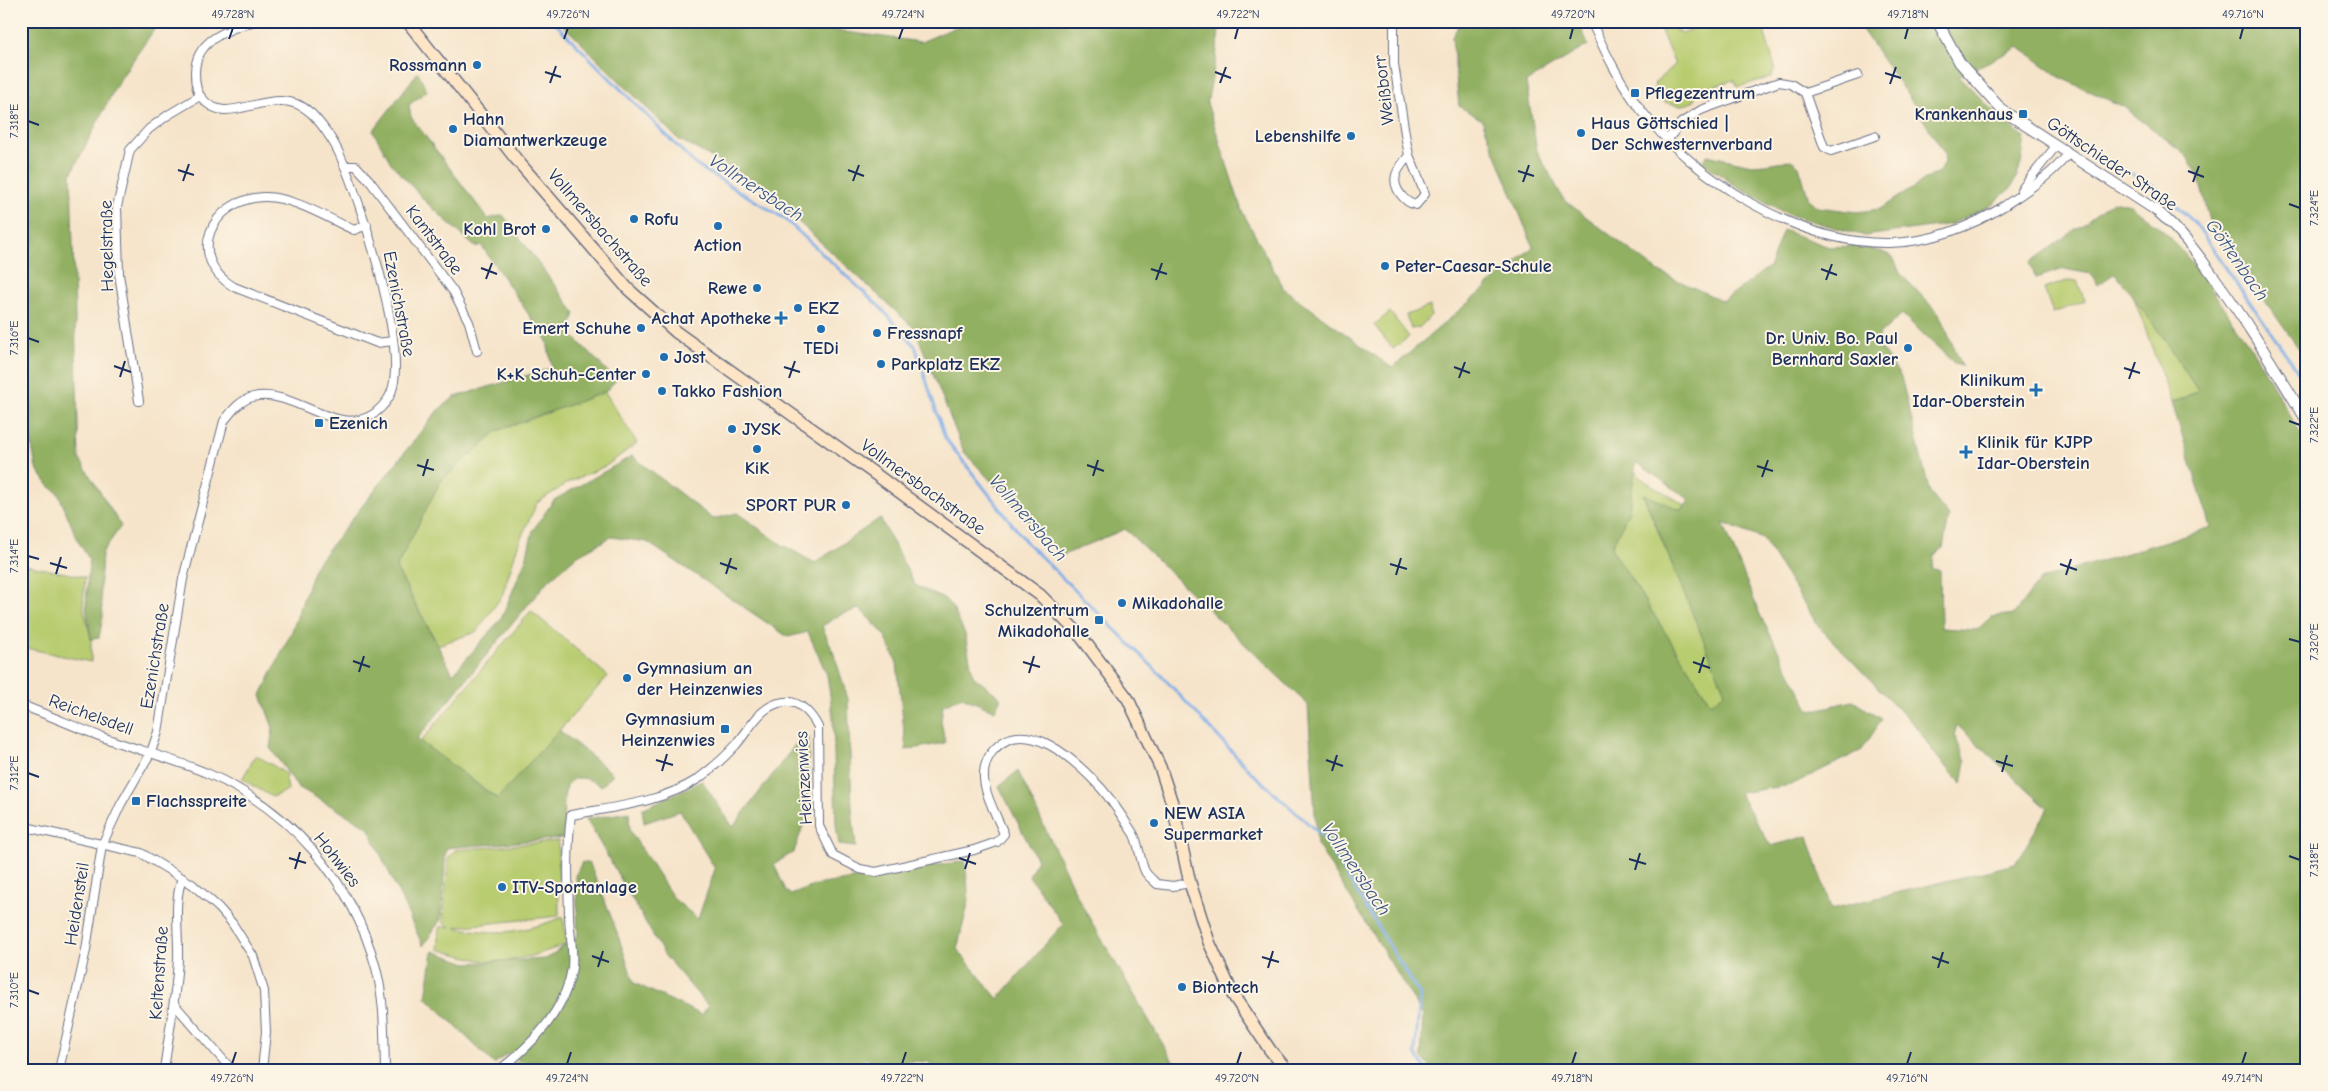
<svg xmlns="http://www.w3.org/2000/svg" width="2328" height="1091" viewBox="0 0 2328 1091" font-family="'Comic Neue',sans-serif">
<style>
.green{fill:#b8cc6f;stroke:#6a7e66}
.forest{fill:#92b062;stroke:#567060;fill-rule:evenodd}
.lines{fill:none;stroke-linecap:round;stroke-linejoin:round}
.stream{stroke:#7fade8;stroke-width:3}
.minor-casing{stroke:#686e84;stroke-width:10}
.tertiary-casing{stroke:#686e84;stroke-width:12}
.secondary-casing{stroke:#686e84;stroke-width:14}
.minor{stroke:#fff;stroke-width:8}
.tertiary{stroke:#fff;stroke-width:10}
.secondary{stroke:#fee5c5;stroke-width:11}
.ticks{fill:none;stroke:#1b2f5e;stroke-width:2}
.poi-dot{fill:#1f6fb2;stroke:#fcf5e5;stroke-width:2}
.labels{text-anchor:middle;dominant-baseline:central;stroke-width:4;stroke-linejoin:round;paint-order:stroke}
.poi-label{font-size:18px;font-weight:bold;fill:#1b2f5e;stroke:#fcf5e5;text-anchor:start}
.street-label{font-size:18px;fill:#1b2f5e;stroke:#fcf5e5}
.water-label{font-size:19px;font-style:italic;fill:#395587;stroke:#fcf5e5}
.neatline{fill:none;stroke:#1b2f5e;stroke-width:2}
.ticks-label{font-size:12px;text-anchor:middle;fill:#1b2f5e}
</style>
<rect width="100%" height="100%" fill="#fcf5e5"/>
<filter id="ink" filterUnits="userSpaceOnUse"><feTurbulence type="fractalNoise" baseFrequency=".02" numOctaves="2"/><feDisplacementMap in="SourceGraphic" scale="10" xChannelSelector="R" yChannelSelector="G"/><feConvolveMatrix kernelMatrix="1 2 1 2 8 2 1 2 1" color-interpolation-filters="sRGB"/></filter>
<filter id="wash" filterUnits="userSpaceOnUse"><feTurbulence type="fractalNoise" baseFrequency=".0096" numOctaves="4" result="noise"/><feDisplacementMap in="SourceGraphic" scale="20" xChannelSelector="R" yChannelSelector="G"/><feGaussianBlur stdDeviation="1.12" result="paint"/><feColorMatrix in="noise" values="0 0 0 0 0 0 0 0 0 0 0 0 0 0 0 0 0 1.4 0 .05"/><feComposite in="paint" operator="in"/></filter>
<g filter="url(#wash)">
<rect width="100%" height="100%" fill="#f6e4ca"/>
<g class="green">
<path d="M1699,21H1761L1775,67L1771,77L1738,87L1733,80L1695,92V100C1682,110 1666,103 1653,97L1655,82L1675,65L1661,31L1671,25C1681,39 1689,32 1699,21Z"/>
<path d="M2069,280L2077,281L2085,301L2053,313L2044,289Z"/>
<path d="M2134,298L2163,337L2198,391L2172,403Z"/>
<path d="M1430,306L1431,315L1420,327L1411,329L1406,315Z"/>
<path d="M1390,312L1409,337L1393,349L1374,325Z"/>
<path d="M605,392L637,443L606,466L569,482L537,503L519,542L502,596L476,632L438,645L396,568L440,482L497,431Z"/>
<path d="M1635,471L1645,481L1685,505L1681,510L1643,495L1726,693L1711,704L1611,548L1628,511Z"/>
<path d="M21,564L85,577L83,605L91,639V662L21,647Z"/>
<path d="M531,611L608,676L498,799L420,742Z"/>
<path d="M256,755L285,773L288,790L272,797L242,779Z"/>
<path d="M558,841L559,916L455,927C500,936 520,933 563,917L567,944C539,954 510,965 480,960C466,957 452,953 438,949L440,927H451L443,922L448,859L455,850Z"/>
<path d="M520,1059L545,1070H505Z"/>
</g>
<g class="forest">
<path d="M21,21H160L118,82L71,174L79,458L121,526L102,553L100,589L103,616L99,638L91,639L86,606L89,559L78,541L58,493L49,486L36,468L21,387V322L26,305L21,300Z"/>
<path d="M559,21H800L801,26L921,42L970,21H1220L1216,58L1207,103L1242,211L1284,289L1392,368L1533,247L1482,120L1459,106L1452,37L1461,21H1578L1588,45L1526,82L1537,151L1564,200L1659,272L1723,301L1770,266L1783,230L1829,247L1854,246L1883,252L1893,257L1900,273L1939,314L1962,366L1955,364L1902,314L1880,334L1877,343L1901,377L1930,493L1949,516L1943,548L1934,555L1932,569L1940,570L1941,628L1977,630L1991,617L2014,614L2040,580L2211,527L2172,403L2198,391L2163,337L2115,273L2098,285L2091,274L2064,269L2036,278L2030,263L2113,201L2130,205L2168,235L2201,273L2255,354L2307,445V1070H1432L1421,1056L1423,1015L1317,844L1308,705L1125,529L1061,556L964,452L915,329L753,180L678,139ZM1636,462L1690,500L1681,510L1643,494L1725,692L1711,704L1611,548L1629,511ZM1723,523L1763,539L1819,627L1916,727L1937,757L1962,784L1966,761L1954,735L1957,725L2048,809L2015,864L1831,909L1808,836L1771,846L1739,793L1791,785L1862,750L1882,719L1853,701L1810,711L1760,615Z"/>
<path d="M1856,21H2307V360L2211,225L2198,174L2185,154L2124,107L2061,78L2019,47L1959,76L1993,111L2025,138L2021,164L2013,186L1991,205L1952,224L1865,236L1787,214L1733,184L1702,162L1707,155L1751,165L1766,164L1791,160L1799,166L1809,200L1818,207L1857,212L1880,209L1941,170L1945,162L1944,153L1915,106Z"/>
<path d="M418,72L427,91L409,105L411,117L488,219L503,215L575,313L569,332L616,380L605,392L497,431L440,482L396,568L453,674L501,619L526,559L533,530L554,500L632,456L713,519L737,513L781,544L815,563L880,518L915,585L946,600L953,609L965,634L973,676L1001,698L995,711L962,697L943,705L941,720L945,743L906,750L897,663L884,634L860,609L842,614L822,626L834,654L848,699L852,809L856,847L839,845L836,825L833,716L827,675L808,632L788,637L647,542L611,537L578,555L546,583L417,739L497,799L559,730L613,774L602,786C554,758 565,810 564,838L446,848L441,919L423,946L368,827L298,787L270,748L273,728L261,695L292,631L315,566L438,410L455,397L552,368L547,341L481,245L475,247L426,202L391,163L373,131Z"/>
<path d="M801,737H809L806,817L794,852L774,864L786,891L791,895L816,885L965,861L969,900L957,949L998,999L1063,924L1029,876L1037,860L999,786L1018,771L1080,902L1178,1070H935L929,1062L907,1061L898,1070H879L866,1058L855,1070H545L507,1054L494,1064L426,997L433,951L467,963L546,959L578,936L576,874L582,862L590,864L614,924L634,983L702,1015L708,1006L665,956L586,819L629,812L630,831L674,899L698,919L715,869L680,811L644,823L642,809L702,781L733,827Z"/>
</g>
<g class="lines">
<g class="stream">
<path d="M553,21L696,165L785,219L880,307L915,346L945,438L1027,543L1160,674L1250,771L1322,836L1420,995L1415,1054L1427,1070"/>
<path d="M2125,170L2158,189L2194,222L2307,384"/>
</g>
</g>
</g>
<g filter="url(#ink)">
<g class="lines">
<g class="minor-casing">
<g id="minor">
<path d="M1394,21V64L1406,140L1409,155L1425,194L1416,205C1405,203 1392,188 1396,175C1398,168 1405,161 1409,155"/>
<path d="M1591,21C1605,52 1620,83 1641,110C1695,180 1799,245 1890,243C1930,242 1971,227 2004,206C2026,191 2052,175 2068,154"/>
<path d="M1805,93L1858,75"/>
<path d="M1668,139L1681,123L1701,110L1779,82L1791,84L1805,93L1824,147L1831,151L1875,136"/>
<path d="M345,166H356L369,180L453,291L469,322L477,351"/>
<path d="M2021,190L2056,146"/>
<path d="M367,225L354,230C329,219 292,196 264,197C210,199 185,258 234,287L377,343L393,341"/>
<path d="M139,401L119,274L117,207L130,150L149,129L168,115L200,96"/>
<path d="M21,705C49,715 75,727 102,737C138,750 174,759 209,774C291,810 353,882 376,968C385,1002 384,1036 385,1070"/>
<path d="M21,826L141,853L192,884L219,908L232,923L253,956L264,991L266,1032L262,1070"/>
<path d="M174,1004L232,1070"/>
<path d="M59,1070L86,950L102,845L121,804L151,752L158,732L183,579L224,421C232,411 240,400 253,397C294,387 337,440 375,413C381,408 388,401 391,393C409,348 360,198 339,153C333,140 321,123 311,113C273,79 228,132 202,98C196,92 195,82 195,73C195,40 228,29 255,21"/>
<path d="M164,1070C169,1033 176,996 178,959C179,932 173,904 182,878"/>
<path d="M499,1070C532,1045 566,1010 572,967C574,949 569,932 569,914C568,882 567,847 571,815C613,807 661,803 698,779C710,770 725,757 735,746C750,730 759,705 784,702C800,700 812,715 818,727L819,826L833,855L860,869L876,872L974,850L997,842L1004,834C994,808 972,778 992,752C1024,712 1076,761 1100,787C1112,800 1123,818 1133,833C1140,845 1140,864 1146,873C1149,877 1153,880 1157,884L1173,886L1190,883"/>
</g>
</g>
<g class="tertiary-casing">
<path id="tertiary" d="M1937,21L1960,63L2002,110L2157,211C2180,230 2197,253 2214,277C2248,323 2277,372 2307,421"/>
</g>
<g class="secondary-casing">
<path id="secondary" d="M407,21L516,159L628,289L676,332L871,471L1040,595L1079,634L1128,699L1160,767L1172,803L1190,883L1209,942L1233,995L1270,1050L1287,1070"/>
</g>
<use href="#minor" class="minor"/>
<use href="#tertiary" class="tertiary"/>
<use href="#secondary" class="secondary"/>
</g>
</g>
<path class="ticks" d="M229,39L233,28M564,39L568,28M899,39L903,28M1235,39L1238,28M1570,39L1573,28M1905,39L1908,28M2240,39L2243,28M545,72L561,77M1215,72L1231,78M1885,73L1901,78M550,83L556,66M1220,83L1226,67M1890,84L1896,67M28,121L39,125M178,170L194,175M848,170L864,176M1518,171L1534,176M2188,171L2204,177M183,181L189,164M853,181L859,165M1523,182L1529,165M2193,182L2199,166M2289,204L2300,208M481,268L497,274M1151,269L1167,274M1821,269L1837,275M486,279L492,263M1156,280L1162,263M1826,280L1832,264M28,338L39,342M114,366L131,372M784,367L800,372M1454,367L1470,373M2124,368L2140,373M120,377L125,361M789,378L795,361M1459,378L1465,362M2129,379L2135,362M2289,421L2300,425M417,465L434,470M1087,465L1104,471M1757,466L1773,471M423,476L428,459M1093,476L1098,460M1762,477L1768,460M28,556L39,559M50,563L67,568M720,563L737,569M1390,564L1407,569M2060,564L2077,570M56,574L61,557M726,574L731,558M1396,575L1401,558M2066,575L2071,559M2289,639L2300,642M353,661L370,667M1023,662L1040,667M1693,662L1710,668M359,672L364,656M1029,673L1034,656M1699,673L1704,657M656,760L673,765M1326,760L1343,766M1996,761L2013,766M662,771L667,754M1332,771L1337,755M2002,772L2007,755M28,773L39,777M2289,856L2300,860M289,858L306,863M959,858L976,864M1629,859L1646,864M295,869L300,852M965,869L970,853M1635,870L1640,853M592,956L609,962M1262,957L1279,962M1932,957L1949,963M598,967L603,951M1268,968L1273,951M1938,968L1943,952M28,990L39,994M232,1064L236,1052M567,1064L571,1052M902,1064L906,1052M1237,1064L1241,1052M1572,1064L1576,1052M1907,1064L1911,1052M2242,1064L2246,1052"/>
<g class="poi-dot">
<circle cx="477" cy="65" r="5"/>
<rect x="1630" y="88" width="10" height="10" rx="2.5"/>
<rect x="2018" y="109" width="10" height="10" rx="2.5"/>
<circle cx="453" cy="129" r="5"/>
<circle cx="1581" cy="133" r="5"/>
<circle cx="1351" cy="136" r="5"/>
<circle cx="634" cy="219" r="5"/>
<circle cx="718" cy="226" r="5"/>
<circle cx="546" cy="229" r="5"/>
<circle cx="1385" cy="266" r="5"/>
<circle cx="757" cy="288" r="5"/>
<circle cx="798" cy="308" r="5"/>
<path d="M778.5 310.5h5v5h5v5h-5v5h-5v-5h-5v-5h5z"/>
<circle cx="641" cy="328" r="5"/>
<circle cx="821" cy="329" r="5"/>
<circle cx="877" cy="333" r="5"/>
<circle cx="1908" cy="348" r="5"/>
<circle cx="664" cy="357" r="5"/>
<circle cx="881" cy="364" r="5"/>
<circle cx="646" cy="374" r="5"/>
<path d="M2033.5 382.5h5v5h5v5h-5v5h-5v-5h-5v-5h5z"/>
<circle cx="662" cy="391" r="5"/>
<rect x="314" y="418" width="10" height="10" rx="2.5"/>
<circle cx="732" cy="429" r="5"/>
<circle cx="757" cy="449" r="5"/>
<path d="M1963.5 444.5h5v5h5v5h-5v5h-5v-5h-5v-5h5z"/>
<circle cx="846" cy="505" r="5"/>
<circle cx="1122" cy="603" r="5"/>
<rect x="1094" y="615" width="10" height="10" rx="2.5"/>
<circle cx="627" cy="678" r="5"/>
<rect x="720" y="724" width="10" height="10" rx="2.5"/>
<rect x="131" y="796" width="10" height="10" rx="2.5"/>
<circle cx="1154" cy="823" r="5"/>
<circle cx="502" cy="887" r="5"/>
<circle cx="1182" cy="987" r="5"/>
</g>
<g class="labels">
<g class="poi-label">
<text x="467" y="65" text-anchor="end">Rossmann</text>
<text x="1645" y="93">Pflegezentrum</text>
<text x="2013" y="114" text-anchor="end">Krankenhaus</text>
<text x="463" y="119">Hahn<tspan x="463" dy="21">Diamantwerkzeuge</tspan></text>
<text x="1591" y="123">Haus Göttschied |<tspan x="1591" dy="21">Der Schwesternverband</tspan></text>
<text x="1341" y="136" text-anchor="end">Lebenshilfe</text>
<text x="644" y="219">Rofu</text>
<text x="536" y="229" text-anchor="end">Kohl Brot</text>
<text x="718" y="245" text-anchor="middle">Action</text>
<text x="1395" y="266">Peter-Caesar-Schule</text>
<text x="747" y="288" text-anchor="end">Rewe</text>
<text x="808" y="308">EKZ</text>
<text x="771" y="318" text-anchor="end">Achat Apotheke</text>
<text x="631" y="328" text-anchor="end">Emert Schuhe</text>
<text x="887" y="333">Fressnapf</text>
<text x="1898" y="338" text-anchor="end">Dr. Univ. Bo. Paul<tspan x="1898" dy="21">Bernhard Saxler</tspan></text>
<text x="821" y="348" text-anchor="middle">TEDi</text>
<text x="674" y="357">Jost</text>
<text x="891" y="364">Parkplatz EKZ</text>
<text x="636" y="374" text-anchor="end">K+K Schuh-Center</text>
<text x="2025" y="380" text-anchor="end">Klinikum<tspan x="2025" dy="21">Idar-Oberstein</tspan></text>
<text x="672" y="391">Takko Fashion</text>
<text x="329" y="423">Ezenich</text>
<text x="742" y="429">JYSK</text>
<text x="1977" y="442">Klinik für KJPP<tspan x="1977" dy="21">Idar-Oberstein</tspan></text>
<text x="757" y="468" text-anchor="middle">KiK</text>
<text x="836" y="505" text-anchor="end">SPORT PUR</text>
<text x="1132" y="603">Mikadohalle</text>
<text x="1089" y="610" text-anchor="end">Schulzentrum<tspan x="1089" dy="21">Mikadohalle</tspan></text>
<text x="637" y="668">Gymnasium an<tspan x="637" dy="21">der Heinzenwies</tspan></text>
<text x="715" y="719" text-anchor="end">Gymnasium<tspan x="715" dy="21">Heinzenwies</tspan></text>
<text x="146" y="801">Flachsspreite</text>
<text x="1164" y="813">NEW ASIA<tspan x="1164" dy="21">Supermarket</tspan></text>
<text x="512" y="887">ITV-Sportanlage</text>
<text x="1192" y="987">Biontech</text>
</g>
<g class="street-label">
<text transform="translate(1384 90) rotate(-97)">Weißborr</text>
<text transform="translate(2112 164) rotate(34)">Göttschieder Straße</text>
<text transform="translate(600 228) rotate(49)">Vollmersbachstraße</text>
<text transform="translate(434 240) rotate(53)">Kantstraße</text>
<text transform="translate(107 246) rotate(-91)">Hegelstraße</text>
<text transform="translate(399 304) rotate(79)">Ezenichstraße</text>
<text transform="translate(923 487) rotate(36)">Vollmersbachstraße</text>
<text transform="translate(155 656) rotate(-81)">Ezenichstraße</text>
<text transform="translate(91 715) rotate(20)">Reichelsdell</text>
<text transform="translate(804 778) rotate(-93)">Heinzenwies</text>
<text transform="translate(337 860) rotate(52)">Hohwies</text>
<text transform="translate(77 904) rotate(-81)">Heidensteil</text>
<text transform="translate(159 973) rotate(-86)">Keltenstraße</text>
</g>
<g class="water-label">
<text transform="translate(756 188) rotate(33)">Vollmersbach</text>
<text transform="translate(2237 260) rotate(55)">Göttenbach</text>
<text transform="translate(1028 518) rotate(49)">Vollmersbach</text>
<text transform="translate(1356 869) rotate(56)">Vollmersbach</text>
</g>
</g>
<rect width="2328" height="1091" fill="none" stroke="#fcf5e5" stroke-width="55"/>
<rect x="28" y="28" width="2272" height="1036" class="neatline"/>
<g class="ticks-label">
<text x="233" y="18">49.728°N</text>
<text x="568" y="18">49.726°N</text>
<text x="903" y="18">49.724°N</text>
<text x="1238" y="18">49.722°N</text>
<text x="1573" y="18">49.720°N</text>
<text x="1908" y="18">49.718°N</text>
<text x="2243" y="18">49.716°N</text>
<text transform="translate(14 121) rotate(-90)" y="4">7.318°E</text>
<text transform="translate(2314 208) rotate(-90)" y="4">7.324°E</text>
<text transform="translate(14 338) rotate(-90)" y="4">7.316°E</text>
<text transform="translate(2314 425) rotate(-90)" y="4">7.322°E</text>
<text transform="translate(14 556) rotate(-90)" y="4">7.314°E</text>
<text transform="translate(2314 642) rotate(-90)" y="4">7.320°E</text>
<text transform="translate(14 773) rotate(-90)" y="4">7.312°E</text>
<text transform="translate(2314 860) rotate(-90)" y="4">7.318°E</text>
<text transform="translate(14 990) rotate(-90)" y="4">7.310°E</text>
<text x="232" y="1082">49.726°N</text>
<text x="567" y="1082">49.724°N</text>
<text x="902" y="1082">49.722°N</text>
<text x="1237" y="1082">49.720°N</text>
<text x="1572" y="1082">49.718°N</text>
<text x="1907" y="1082">49.716°N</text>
<text x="2242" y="1082">49.714°N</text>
</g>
</svg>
